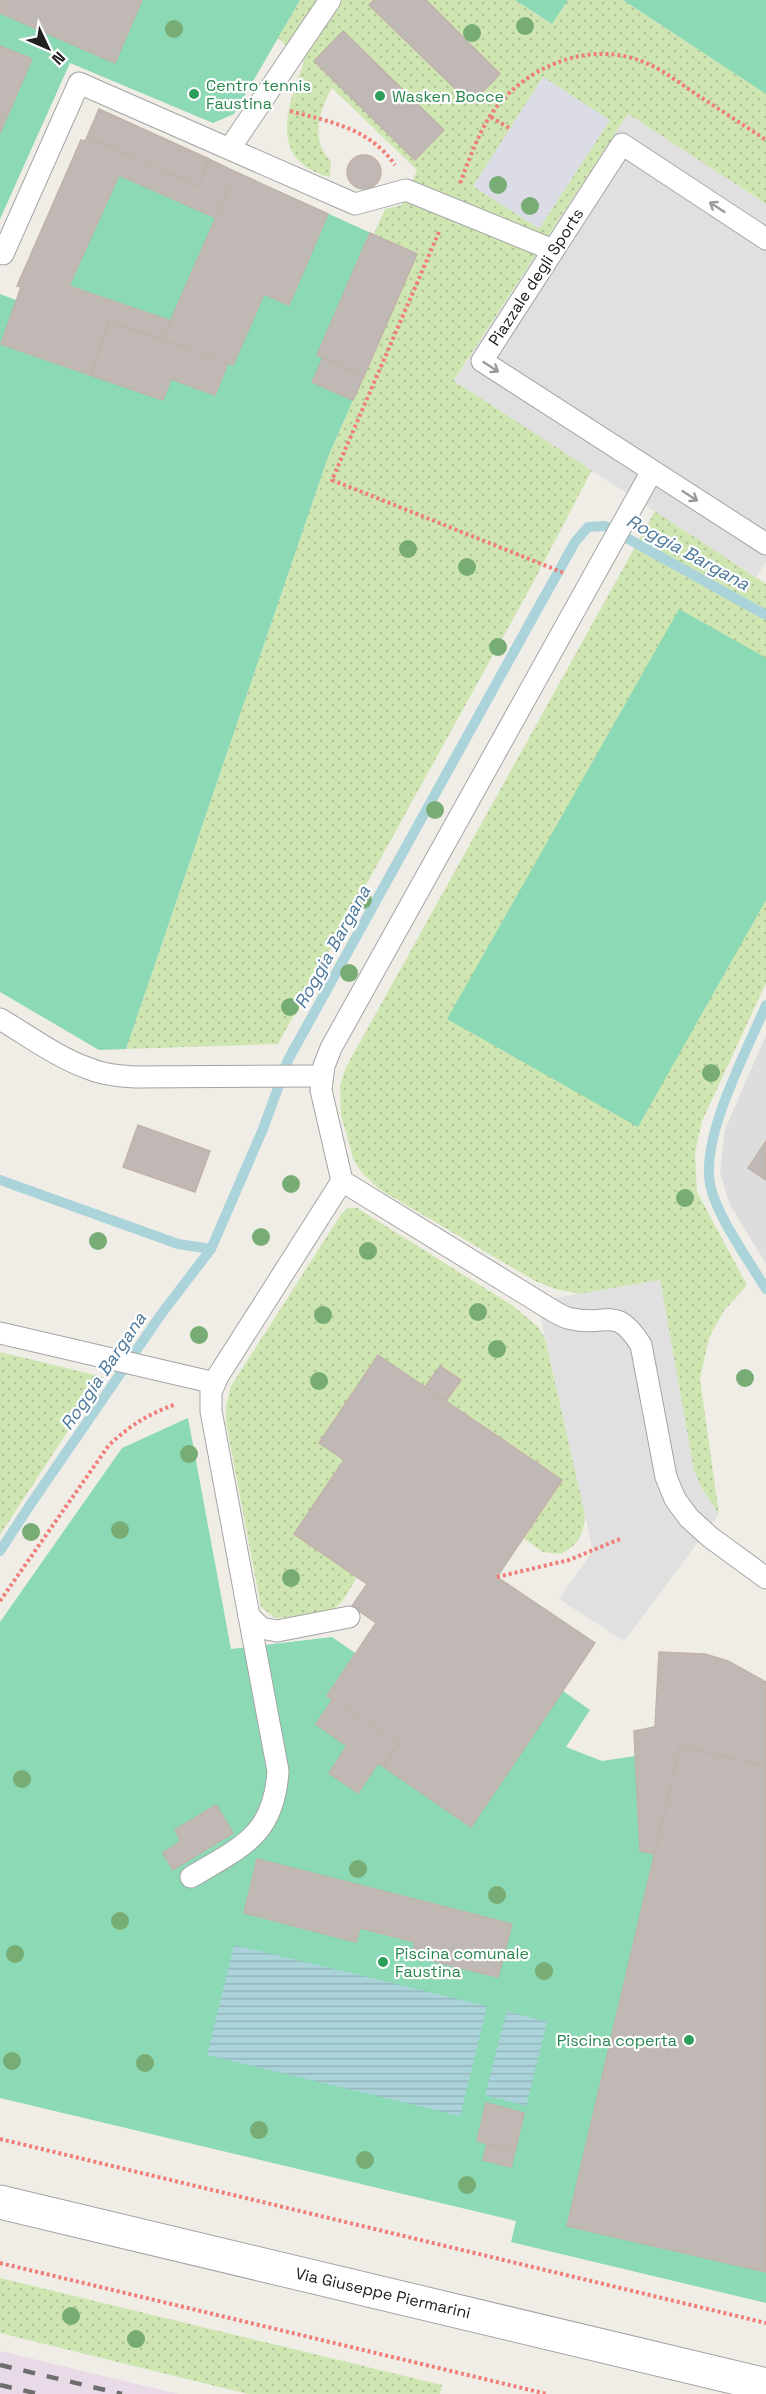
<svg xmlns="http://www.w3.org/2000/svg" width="766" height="2394" viewBox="0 0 766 2394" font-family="'Space Grotesk',sans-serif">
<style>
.residential{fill:#dedddd}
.railway{fill:#e9dae7}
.grass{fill:url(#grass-dots)}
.pitch{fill:#8cd9b6}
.parking{fill:#e0e0e0}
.plaza{fill:#dcdce6}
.water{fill:url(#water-rules)}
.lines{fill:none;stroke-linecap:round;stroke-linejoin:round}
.stream{stroke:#abd3da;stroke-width:10}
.building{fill:#c0b8b4;stroke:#c1b3ab;stroke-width:1.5}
.service-casing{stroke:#a4a4a4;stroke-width:23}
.minor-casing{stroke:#a4a4a4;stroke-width:35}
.path{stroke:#f07d78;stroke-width:4;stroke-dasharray:3 3;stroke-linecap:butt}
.service{stroke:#fff;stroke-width:21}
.minor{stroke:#fff;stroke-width:33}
.rail{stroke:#6e6e6e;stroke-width:4.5;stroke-dasharray:12 12;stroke-linecap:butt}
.tree{fill:#77ad74}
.oneway{stroke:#9b9b9b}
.leisure-dot{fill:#2e9e5b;stroke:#fff;stroke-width:2}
.labels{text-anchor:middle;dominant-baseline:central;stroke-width:4.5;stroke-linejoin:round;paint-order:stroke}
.leisure-label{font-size:16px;fill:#27864d;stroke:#fff;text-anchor:start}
.street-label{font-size:16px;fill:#202020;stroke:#fff}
.water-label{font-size:18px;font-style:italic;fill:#4c789b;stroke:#fff}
</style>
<defs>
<pattern id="grass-dots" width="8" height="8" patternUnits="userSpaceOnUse" patternTransform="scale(1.5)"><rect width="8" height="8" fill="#cfe6b2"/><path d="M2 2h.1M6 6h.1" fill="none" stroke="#b1c599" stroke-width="1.8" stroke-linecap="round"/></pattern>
<pattern id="water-rules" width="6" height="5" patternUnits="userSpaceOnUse" patternTransform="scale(1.5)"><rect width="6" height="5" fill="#abd3da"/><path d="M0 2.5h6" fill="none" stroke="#93b5bb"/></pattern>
</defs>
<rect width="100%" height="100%" fill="#f0ede7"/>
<path class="residential" d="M766,1035V1264L729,1203L720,1172L725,1129Z"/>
<path class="railway" d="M0,2351L178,2394H0Z"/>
<g class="grass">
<path d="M300,0H515L552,24L568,0H623L766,94V204L628,114L454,380L592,470L534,581L278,1044L126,1049L328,457L417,254L374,234L385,209L402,205L417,170L332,88C319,110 310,142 331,161L330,177C267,161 287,107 304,62L278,38Z"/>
<path d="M655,511L766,584V983L702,1121L695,1153L697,1192L747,1285L723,1312L709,1338L700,1379L719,1514L702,1489L694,1471L660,1280L580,1294L555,1289L535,1281L379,1189L363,1174L354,1161L341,1115L340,1086L345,1069Z"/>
<path d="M348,1208H357L513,1306L537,1326L545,1338L585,1512C585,1531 579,1546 560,1554L543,1552L523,1538L562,1480L446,1401L461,1380L440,1366L425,1387L344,1460L294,1534L357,1577C351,1586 344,1602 335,1608C325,1613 286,1618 275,1618L261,1607L226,1423V1406L231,1386L342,1213Z"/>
<path d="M0,1352L103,1377L0,1535Z"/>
<path d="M0,2278L442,2385L440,2394H248L0,2333Z"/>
</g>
<g class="pitch">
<path d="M0,0H300L234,114L213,123L70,63L0,219Z"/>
<path d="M515,0H568L552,24Z"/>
<path d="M623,0H766V94Z"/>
<path d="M99,109L417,254L328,457L126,1049L99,1050L0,992V294L16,300L21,287L17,286L81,140L85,141Z"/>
<path d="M679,609L766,658V900L638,1127L447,1019Z"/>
<path d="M188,1418L231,1649L332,1637L355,1653L327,1696L399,1744L384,1767L471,1826L563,1691L590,1710L566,1747L602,1761L635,1756L634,1731L655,1726L659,1652L705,1654L728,1661L766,1682V2303L511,2242L516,2221L0,2098V1622L122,1448Z"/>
</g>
<g class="parking">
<path d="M628,114L766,204V562L756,577L454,381Z"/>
<path d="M660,1280L694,1471L702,1489L719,1514L624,1641L559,1599L593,1551L537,1301Z"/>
</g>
<path class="plaza" d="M543,77L610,120L539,229L473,186Z"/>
<g class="water">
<path d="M234,1945L487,2006L460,2116L207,2055Z"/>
<path d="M507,2011L547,2022L526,2106L485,2095Z"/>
</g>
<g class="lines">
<g class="stream">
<path d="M766,1005C747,1051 701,1135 710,1184C716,1215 749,1261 766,1289"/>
<path d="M0,1180L178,1244L211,1249"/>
<path d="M0,1551L30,1505L162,1313L211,1249L263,1129L288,1060L532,619L575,542L588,527L605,526L766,615"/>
</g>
</g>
<g class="building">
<path d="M0,0H142L115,63L0,13Z"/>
<path d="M374,0H426L500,74L471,104L369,5Z"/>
<path d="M343,31L444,130L415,160L314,61Z"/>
<path d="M0,46L32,59L0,133Z"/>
<path d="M99,109L209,159L198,186L87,137Z"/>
<path d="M87,137L198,186L209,159L236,172L216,218L119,175L69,286L171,321L162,340L109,321L90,375L1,344L21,287L17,286L81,140L85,141Z"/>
<circle cx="364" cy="172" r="17"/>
<path d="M236,172L328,214L289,305L264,294L233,365L162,340Z"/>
<path d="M370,233L417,254L364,376L317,355Z"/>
<path d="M109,321L228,363L215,395L171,379L163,400L90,375Z"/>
<path d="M323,358L364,376L353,400L312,382Z"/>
<path d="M138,1125L210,1151L195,1192L123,1167Z"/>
<path d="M766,1141V1180L748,1168Z"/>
<path d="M378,1355L562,1480L497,1577L595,1643L471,1827L384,1767L399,1744L327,1696L376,1623L352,1606L367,1584L294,1534L344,1460L319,1443Z"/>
<path d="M440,1366L461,1380L446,1401L425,1387Z"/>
<path d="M659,1652L705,1654L728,1661L766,1682V1766L680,1746L655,1854L640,1851L634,1731L655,1727Z"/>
<path d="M333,1699L399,1744L384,1767L378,1763L358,1793L329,1773L347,1746L316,1724Z"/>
<path d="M680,1746L766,1766V2272L567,2226Z"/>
<path d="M216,1805L233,1833L173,1870L163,1853L181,1841L175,1830Z"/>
<path d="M257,1859L512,1924L498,1977L412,1956L415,1942L360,1928L356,1942L244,1913Z"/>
<path d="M486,2103L524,2113L515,2151L477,2141Z"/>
<path d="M487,2144L515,2151L511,2167L483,2160Z"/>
</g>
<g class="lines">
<g class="service-casing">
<g id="service">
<path d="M230,148L330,0"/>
<path d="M766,239L622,144L482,361L766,544"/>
<path d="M3,254L79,83L355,204L406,190L553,250"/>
<path d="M652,471L331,1048L324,1066L321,1090L342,1181L555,1312C560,1315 566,1318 572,1319C608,1327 615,1304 641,1345L666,1477L675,1499L689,1518L710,1537L766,1578"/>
<path d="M0,1019C29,1036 58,1058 90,1069C105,1075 121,1076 136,1077L322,1076"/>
<path d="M342,1181L218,1376L211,1392V1411L249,1616L261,1628L277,1631L349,1617"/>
<path d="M0,1333L215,1383"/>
<path d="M191,1877C241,1847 274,1836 278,1771L249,1616"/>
</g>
</g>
<g class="minor-casing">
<path id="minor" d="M0,2202L766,2385"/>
</g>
<g class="path">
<path d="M290,111C331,122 369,128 395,165"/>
<path d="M491,117L509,128"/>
<path d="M460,183C470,158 480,127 498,105C533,63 594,40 646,63C663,70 678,82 693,92C717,108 742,124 766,140"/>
<path d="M439,232L332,480L564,573"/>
<path d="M497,1577L569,1560L620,1539"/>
<path d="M0,1601L109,1445C132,1424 147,1415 176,1404"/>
<path d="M0,2139L766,2323"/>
<path d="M0,2263L547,2394"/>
</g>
<use href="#service" class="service"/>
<use href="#minor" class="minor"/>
<g class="rail">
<path d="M0,2365L122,2394"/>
<path d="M0,2385L39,2394"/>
</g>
</g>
<g class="tree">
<circle cx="525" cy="26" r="9"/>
<circle cx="174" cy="29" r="9"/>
<circle cx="472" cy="33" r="9"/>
<circle cx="498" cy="185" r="9"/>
<circle cx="530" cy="206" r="9"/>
<circle cx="408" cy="549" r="9"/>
<circle cx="467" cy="567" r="9"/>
<circle cx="498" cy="647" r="9"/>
<circle cx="435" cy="810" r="9"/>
<circle cx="363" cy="900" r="9"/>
<circle cx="349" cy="973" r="9"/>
<circle cx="290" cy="1007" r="9"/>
<circle cx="711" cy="1073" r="9"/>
<circle cx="291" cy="1184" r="9"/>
<circle cx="685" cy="1198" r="9"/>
<circle cx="261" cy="1237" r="9"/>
<circle cx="98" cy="1241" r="9"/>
<circle cx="368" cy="1251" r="9"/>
<circle cx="478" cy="1312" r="9"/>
<circle cx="323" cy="1315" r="9"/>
<circle cx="199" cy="1335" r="9"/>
<circle cx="497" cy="1349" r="9"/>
<circle cx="745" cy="1378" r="9"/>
<circle cx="319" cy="1381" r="9"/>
<circle cx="189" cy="1454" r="9"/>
<circle cx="120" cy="1530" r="9"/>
<circle cx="31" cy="1532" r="9"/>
<circle cx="291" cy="1578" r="9"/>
<circle cx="22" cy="1779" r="9"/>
<circle cx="358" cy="1869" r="9"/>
<circle cx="497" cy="1895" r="9"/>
<circle cx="120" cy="1921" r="9"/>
<circle cx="15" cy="1954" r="9"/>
<circle cx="544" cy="1971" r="9"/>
<circle cx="12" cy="2061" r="9"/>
<circle cx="145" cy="2063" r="9"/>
<circle cx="259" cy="2130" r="9"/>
<circle cx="365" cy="2160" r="9"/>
<circle cx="467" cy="2185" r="9"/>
<circle cx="71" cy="2316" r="9"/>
<circle cx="136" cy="2339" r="9"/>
</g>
<defs><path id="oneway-shaft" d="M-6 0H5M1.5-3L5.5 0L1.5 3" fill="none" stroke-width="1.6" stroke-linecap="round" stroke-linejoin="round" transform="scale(1.5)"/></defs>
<g class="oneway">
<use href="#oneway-shaft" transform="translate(717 207) rotate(-147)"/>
<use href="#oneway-shaft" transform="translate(491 367) rotate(33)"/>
<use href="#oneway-shaft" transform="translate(690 496) rotate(33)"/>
</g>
<g class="leisure-dot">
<circle cx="194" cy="94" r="6"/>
<circle cx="380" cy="96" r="6"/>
<circle cx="383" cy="1962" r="6"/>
<circle cx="689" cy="2040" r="6"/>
</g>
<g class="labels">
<g class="leisure-label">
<text x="206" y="85">Centro tennis<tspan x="206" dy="18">Faustina</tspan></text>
<text x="392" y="96">Wasken Bocce</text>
<text x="395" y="1953">Piscina comunale<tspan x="395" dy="18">Faustina</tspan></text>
<text x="677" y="2040" text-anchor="end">Piscina coperta</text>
</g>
<g class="street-label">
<text transform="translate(536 277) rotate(-57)">Piazzale degli Sports</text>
<text transform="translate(383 2293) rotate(13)">Via Giuseppe Piermarini</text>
</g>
<g class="water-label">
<text transform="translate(688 552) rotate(29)">Roggia Bargana</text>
<text transform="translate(332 947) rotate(-61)">Roggia Bargana</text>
<text transform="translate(103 1371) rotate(-56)">Roggia Bargana</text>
</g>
</g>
<g transform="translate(48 48) rotate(134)" stroke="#ffffff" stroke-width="4.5" paint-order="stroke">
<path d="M0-4.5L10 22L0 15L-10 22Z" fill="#202020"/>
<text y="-9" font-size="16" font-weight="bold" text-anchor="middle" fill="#202020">N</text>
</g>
</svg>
